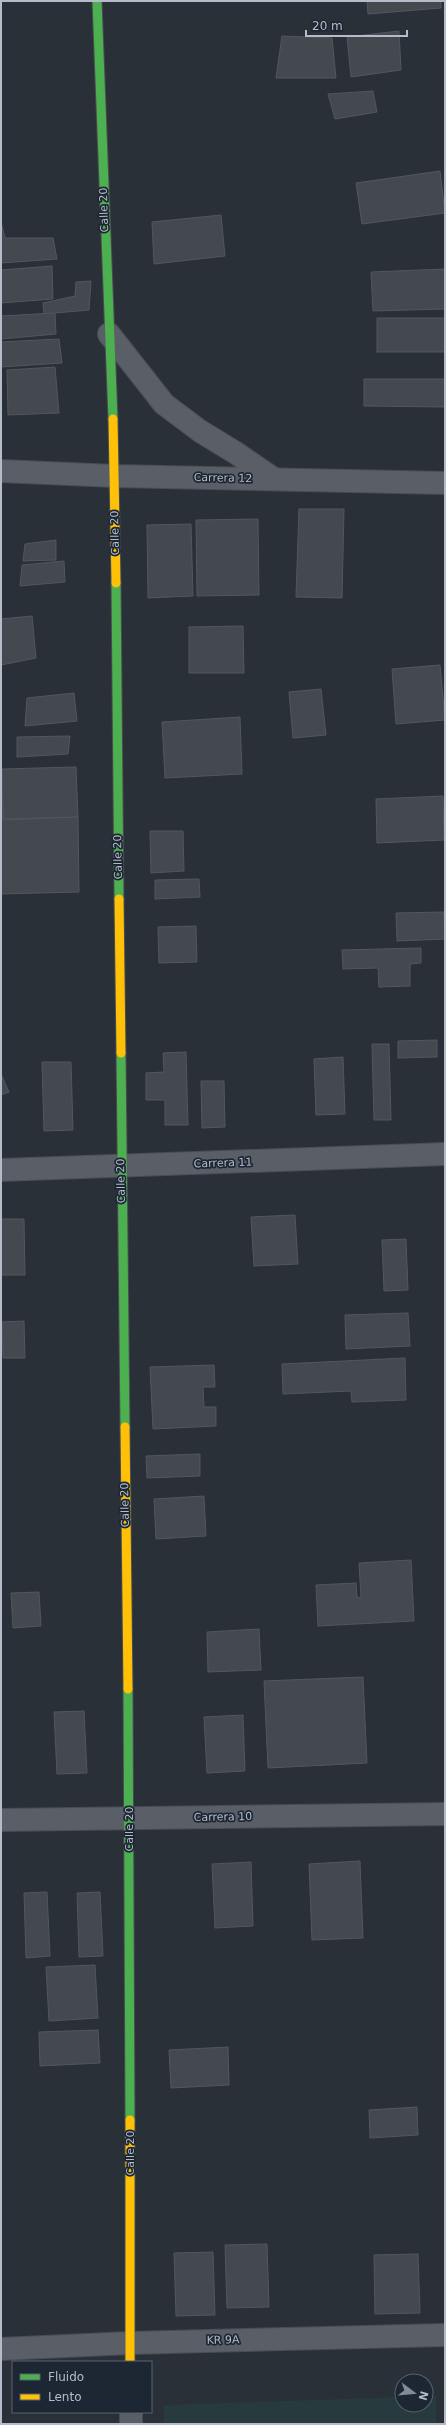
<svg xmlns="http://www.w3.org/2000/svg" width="446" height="2425" viewBox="0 0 446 2425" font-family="'DejaVu Sans',sans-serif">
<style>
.green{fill:#273a3e}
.building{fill:#444950;stroke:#52575f}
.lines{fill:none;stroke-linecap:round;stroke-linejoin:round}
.street-casing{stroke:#484c53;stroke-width:24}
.fast-casing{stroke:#484c53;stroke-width:11}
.slow-casing{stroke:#484c53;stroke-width:11}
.street{stroke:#5a5e66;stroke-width:22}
.fast{stroke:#4caf50;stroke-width:9}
.slow{stroke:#ffc107;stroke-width:9}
.labels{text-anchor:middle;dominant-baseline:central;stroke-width:3.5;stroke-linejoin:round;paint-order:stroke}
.street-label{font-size:11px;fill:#b4bcc9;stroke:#1d2633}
</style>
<rect width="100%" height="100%" fill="#2a3038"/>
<path class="green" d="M426,2396H436V2424H164V2405L402,2397V2405H426Z"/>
<g class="building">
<path d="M367,1H441V8L368,14Z"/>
<path d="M399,31L401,70L351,77L347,37Z"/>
<path d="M282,36L332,38L336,78H276Z"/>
<path d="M373,91L377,112L335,119L328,94Z"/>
<path d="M440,171L445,213L362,224L356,183Z"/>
<path d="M221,215L225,256L154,264L152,222Z"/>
<path d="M1,222L5,238H53L57,259L1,263Z"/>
<path d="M52,266L53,299L1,303V270Z"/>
<path d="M445,269V309L373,311L371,272Z"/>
<path d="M91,281L89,310L44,314L43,303L75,296L76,282Z"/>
<path d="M55,313L56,334L1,339V316Z"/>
<rect x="377" y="318" width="68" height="34"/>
<path d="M59,339L62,363L1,367V342Z"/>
<path d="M55,367L59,413L8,415L7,370Z"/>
<path d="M364,379H445V407L364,406Z"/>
<path d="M299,509H344L342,598L296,597Z"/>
<path d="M258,519L259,595L197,596L196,520Z"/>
<path d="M191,524L193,596L148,598L147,525Z"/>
<path d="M56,540V560L23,561L25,544Z"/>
<path d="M64,561L65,582L20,586L22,565Z"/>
<path d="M32,616L36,658L1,665V619Z"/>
<path d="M243,626L244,673H189V627Z"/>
<path d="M440,665L445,720L396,724L392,669Z"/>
<path d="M321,689L326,735L293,738L289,692Z"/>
<path d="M74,693L77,721L25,726L27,698Z"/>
<path d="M240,717L242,774L165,778L162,722Z"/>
<path d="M70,736L68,754L17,757V737Z"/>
<path d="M76,767L78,817L3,819L2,769Z"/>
<path d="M2,769L3,819L1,820V769Z"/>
<path d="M443,796L444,840L377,843L376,799Z"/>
<path d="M78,817L79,892L1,894V820Z"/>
<path d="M150,831H183L184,871L151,873Z"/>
<path d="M199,879L200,897L155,899V880Z"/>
<path d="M444,912L445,939L397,941L396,913Z"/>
<path d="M196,926L197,962L159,963L158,927Z"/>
<path d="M421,948V963L410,964V986L379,987L378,968L343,969L342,950Z"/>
<path d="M437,1040V1057L398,1058V1041Z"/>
<path d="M372,1044H389L391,1120H374Z"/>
<path d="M186,1052L188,1125H165V1100H146V1073L164,1072L163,1053Z"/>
<path d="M343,1057L345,1114L316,1115L314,1059Z"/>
<path d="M42,1062H71L73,1130L44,1131Z"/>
<path d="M1,1074L9,1092L1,1095Z"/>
<path d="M201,1081H224L225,1127L202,1128Z"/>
<path d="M295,1215L298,1264L254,1266L251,1217Z"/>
<path d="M1,1219H24L25,1275H1Z"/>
<path d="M406,1239L408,1290L384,1291L382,1240Z"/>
<path d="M408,1313L410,1346L346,1349L345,1315Z"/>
<path d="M24,1321L25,1358H3L2,1322Z"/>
<path d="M405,1358L406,1400L352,1402L351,1391L283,1394L282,1364Z"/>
<path d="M214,1365L215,1387H203L204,1407H216V1426L153,1429L150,1367Z"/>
<path d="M200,1454V1476L147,1478L146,1456Z"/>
<path d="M204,1496L206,1536L156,1539L154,1499Z"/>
<path d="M411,1560L414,1621L318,1626L316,1585L356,1583L357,1597L361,1598L359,1563Z"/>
<path d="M39,1592L41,1626L13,1628L11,1593Z"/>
<path d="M259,1629L261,1670L208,1672L207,1632Z"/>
<path d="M363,1677L367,1763L268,1768L264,1681Z"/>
<path d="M84,1711L87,1773L57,1774L54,1712Z"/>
<path d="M243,1715L245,1771L207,1773L204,1717Z"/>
<path d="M360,1861L363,1938L312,1940L309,1864Z"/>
<path d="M251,1862L253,1926L215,1928L212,1864Z"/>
<path d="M47,1892L50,1956L26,1958L24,1893Z"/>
<path d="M100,1892L103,1956L79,1957L77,1893Z"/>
<path d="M95,1965L98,2018L49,2021L46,1967Z"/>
<path d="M98,2030L100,2063L40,2066L39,2032Z"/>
<path d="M228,2047L229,2085L171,2088L169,2050Z"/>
<path d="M417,2107L418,2135L370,2138L369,2110Z"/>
<path d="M267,2244L269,2307L227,2308L225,2245Z"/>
<path d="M213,2252L215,2315L176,2316L174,2253Z"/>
<path d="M418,2254L420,2313L375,2314L374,2255Z"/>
</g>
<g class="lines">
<g class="street-casing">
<g id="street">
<path d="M109,334L164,404L200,431L236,453L274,479"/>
<path d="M1,471L115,476L445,483"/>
<path d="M1,1170L445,1154"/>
<path d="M1,1820L445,1814"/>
<path d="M1,2349L130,2343L445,2335"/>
<path d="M131,2412V2424"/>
</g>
</g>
<g class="fast-casing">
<g id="fast">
<path d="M97,1L113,419"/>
<path d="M116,583L119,899"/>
<path d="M121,1053L125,1427"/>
<path d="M128,1689L130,2120"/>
</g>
</g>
<g class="slow-casing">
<g id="slow">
<path d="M113,419L116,583"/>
<path d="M119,899L121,1053"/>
<path d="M125,1427L128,1689"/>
<path d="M130,2120V2362"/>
</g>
</g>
<use href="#street" class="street"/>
<use href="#fast" class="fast"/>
<use href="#slow" class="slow"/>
</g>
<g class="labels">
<g class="street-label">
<text transform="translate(104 210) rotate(-92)">Calle 20</text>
<text transform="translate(223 478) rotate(1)">Carrera 12</text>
<text transform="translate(115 533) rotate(-91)">Calle 20</text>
<text transform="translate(118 857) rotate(-91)">Calle 20</text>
<text transform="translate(223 1163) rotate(-2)">Carrera 11</text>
<text transform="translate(121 1181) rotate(-91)">Calle 20</text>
<text transform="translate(125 1505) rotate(-91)">Calle 20</text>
<text transform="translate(223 1817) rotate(-1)">Carrera 10</text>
<text transform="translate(129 1829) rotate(-90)">Calle 20</text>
<text transform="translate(130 2153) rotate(-90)">Calle 20</text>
<text transform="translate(223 2340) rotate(-1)">KR 9A</text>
</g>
</g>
<rect width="446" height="2425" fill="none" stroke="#b4bcc9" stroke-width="4"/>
<rect x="12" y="2361" width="140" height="52" fill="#1d2633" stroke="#59626f"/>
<rect x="20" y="2374" width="20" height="6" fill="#4caf50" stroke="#59626f"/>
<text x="48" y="2381" font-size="12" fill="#b4bcc9">Fluido</text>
<rect x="20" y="2394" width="20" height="6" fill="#ffc107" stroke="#59626f"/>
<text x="48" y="2401" font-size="12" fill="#b4bcc9">Lento</text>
<g transform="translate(414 2393) rotate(106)"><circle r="19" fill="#1d2633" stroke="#59626f"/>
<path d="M0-3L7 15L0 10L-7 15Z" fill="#848b96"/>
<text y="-6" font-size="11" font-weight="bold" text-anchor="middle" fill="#b4bcc9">N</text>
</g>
<path d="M306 30v6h101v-6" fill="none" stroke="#b4bcc9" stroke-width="2"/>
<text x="312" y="30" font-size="12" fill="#b4bcc9" stroke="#1d2633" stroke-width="3" paint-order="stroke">20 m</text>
</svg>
